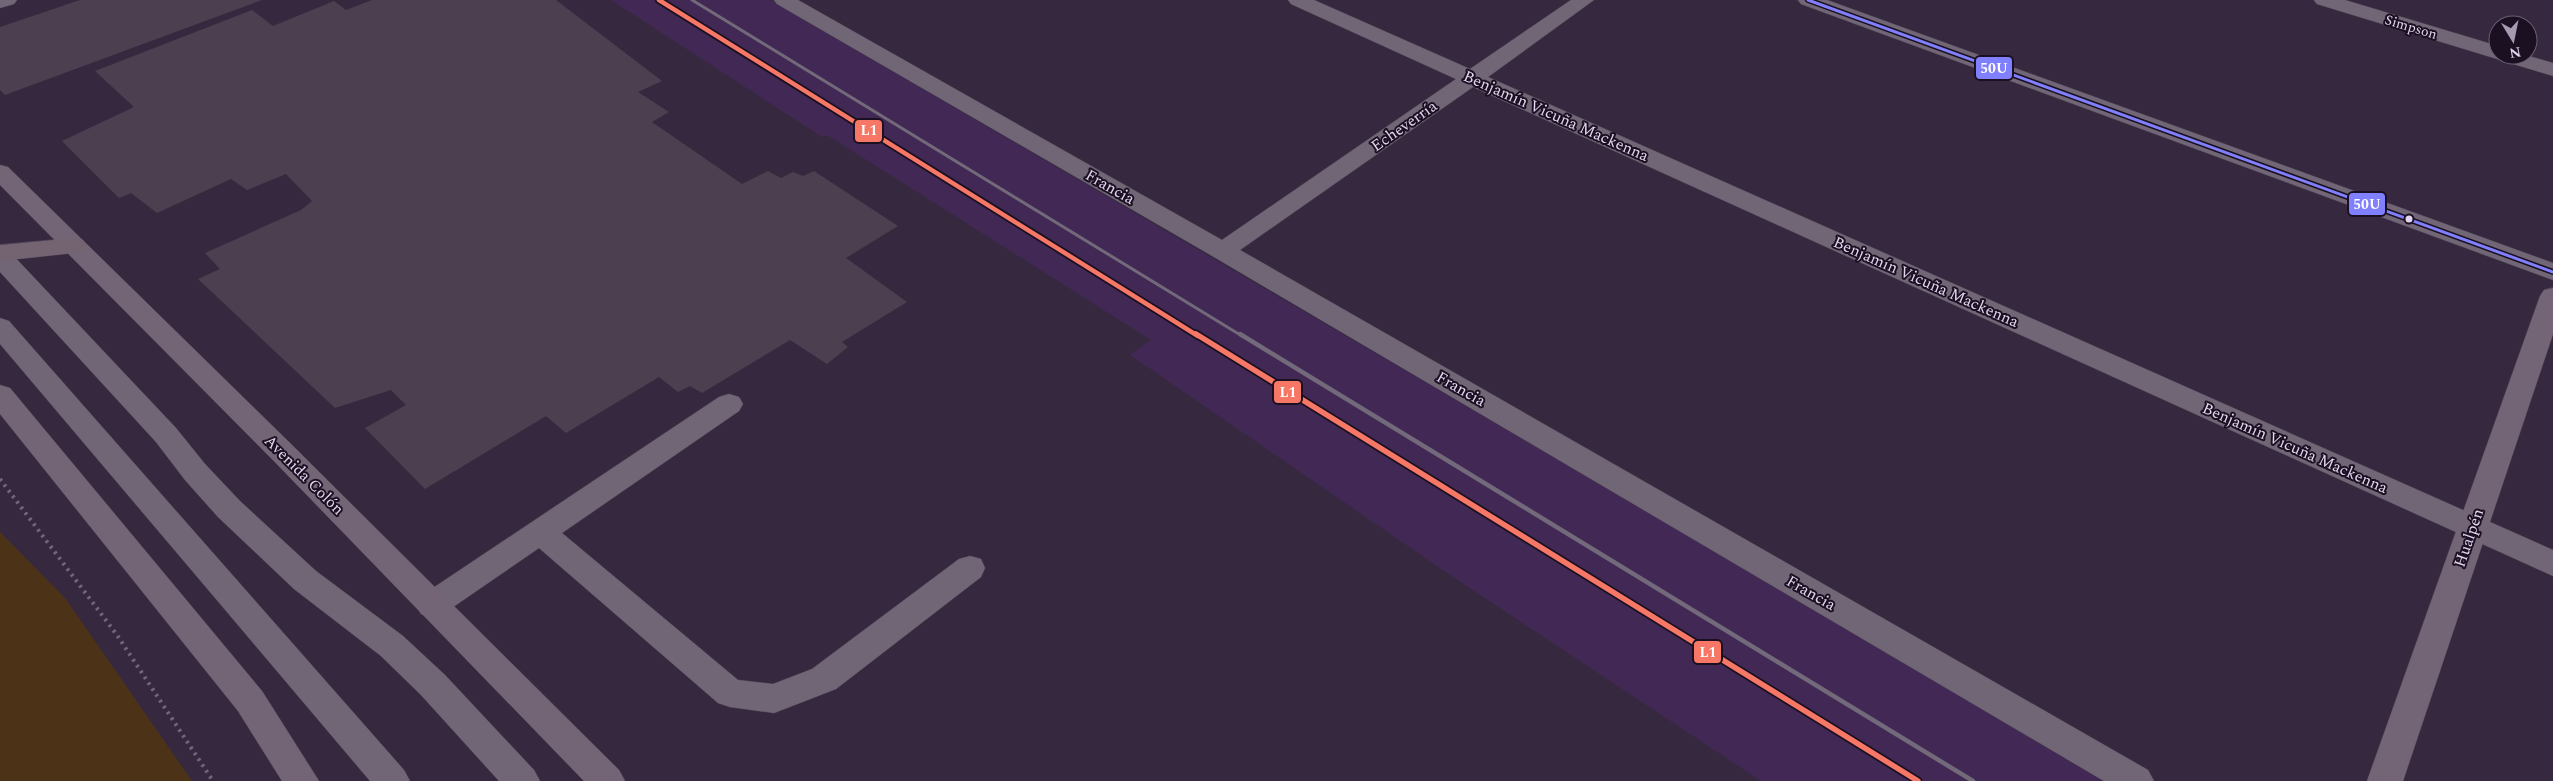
<svg xmlns="http://www.w3.org/2000/svg" width="2553" height="781" viewBox="0 0 2553 781" font-family="Spectral,serif">
<style>
.built{fill:#422854}
.green{fill:#4c3318}
.building{fill:#4c3f4f}
.lines{fill:none;stroke-linecap:round;stroke-linejoin:round}
.lane-casing{stroke:#514558;stroke-width:1}
.street-casing{stroke:#514558;stroke-width:1}
.primary-casing{stroke:#514558;stroke-width:1}
.highway-casing{stroke:#514558;stroke-width:1}
.path{stroke:#716777;stroke-width:4;stroke-dasharray:2.5 4.5;stroke-linecap:butt}
.lane{fill:#706676;fill-rule:evenodd}
.street{fill:#706676;fill-rule:evenodd}
.primary{fill:#736575;fill-rule:evenodd}
.highway{fill:#746472;fill-rule:evenodd}
.rail-far1{stroke:#72697a;stroke-width:3}
.rail{stroke:#72697a;stroke-width:4.5}
.bus-1-casing{stroke:#1a1022;stroke-width:6}
.bus-1{stroke:#8080ff;stroke-width:3}
.rail-1-far1-casing{stroke:#1a1022;stroke-width:8}
.rail-1-casing{stroke:#1a1022;stroke-width:9}
.rail-1-far1{stroke:#f67766;stroke-width:4.5}
.rail-1{stroke:#f67766;stroke-width:5.5}
.bus-dot{fill:#e3d5ef;stroke:#1a1022;stroke-width:2}
.labels{text-anchor:middle;dominant-baseline:central;stroke-width:4;stroke-linejoin:round;paint-order:stroke}
.far-street-label{font-size:14px;fill:#e3d5ef;stroke:#1a1022}
.street-label{font-size:16px;fill:#e3d5ef;stroke:#1a1022}
.line-badge{stroke:#1a1022;stroke-width:2}
.badge-label{font-size:14px;text-anchor:middle;font-weight:bold;fill:#fff}
</style>
<rect width="100%" height="100%" fill="#36293f"/>
<path class="built" d="M611,0H770L2109,781H1761L1453,577L1130,355L1151,340L827,135L822,137Z"/>
<path class="green" d="M0,532L65,598L192,781H0Z"/>
<g class="building">
<path d="M80,0H262L5,95L0,90V27Z"/>
<path d="M372,0H556L662,81L638,92L669,112L652,122L742,184L768,171L781,178L793,172L803,176L814,171L898,226L846,258L907,302L842,342L848,347L827,364L790,340L702,393L690,386L678,392L659,377L566,433L546,416L425,489L365,428L406,405L391,390L335,408L198,279L220,269L205,253L301,210L312,201L286,174L247,190L231,179L157,213L131,193L119,198L62,141L134,107L95,71L252,10L273,26L334,1L346,10Z"/>
</g>
<g class="lines">
<g class="lane-casing">
<g id="lane">
<path d="M0,249L9,251L176,428L205,464L240,501L316,571L403,636L445,675L534,770L540,781H499L421,695L381,656L294,589L218,517L185,480L156,442L0,272Z"/>
<path d="M0,318L9,321L404,770L410,781H370L0,344Z"/>
<path d="M729,394L739,397L743,404L739,411L562,533L738,680L773,684L812,669L959,559L970,556L981,559L985,568L981,577L836,689L774,713L730,707L718,703L539,548L443,614L432,618L421,614L416,605L421,596L719,397Z"/>
</g>
</g>
<g class="street-casing">
<g id="street">
<path d="M0,0H17L14,4L0,8Z"/>
<path d="M774,0H798L1222,240L1456,79L1291,4L1288,0H1314L1470,69L1571,0H1594L1488,77L2553,550V576L1473,87L1240,250L2148,770L2154,781H2104L1214,257L777,4Z"/>
<path d="M1798,0H1827L2553,263V280L1801,4Z"/>
<path d="M2314,0H2345L2498,46V55H2525L2553,63V76L2317,4Z"/>
</g>
</g>
<g class="primary-casing">
<g id="primary">
<path d="M0,165L8,167L289,442L619,770L625,781H584L269,456L0,185Z"/>
<path d="M2553,288V334L2403,781H2367L2540,296L2544,290Z"/>
<path d="M0,385L10,388L262,691L319,781H282L238,711L0,414Z"/>
</g>
</g>
<g class="highway-casing">
<path id="highway" d="M74,238L83,240L86,246L83,252L0,261V245Z"/>
</g>
<path class="path" d="M0,479L117,635L213,781"/>
<use href="#lane" class="lane"/>
<use href="#street" class="street"/>
<use href="#primary" class="primary"/>
<use href="#highway" class="highway"/>
<path class="rail-far1" d="M692,0L1242,336"/>
<path class="rail" d="M1240,334L1973,781"/>
<g class="bus-1-casing">
<path id="bus-1" d="M1808,0L2553,272"/>
</g>
<use href="#bus-1" class="bus-1"/>
<g class="rail-1-far1-casing">
<path id="rail-1-far1" d="M659,0L1198,336"/>
</g>
<g class="rail-1-casing">
<path id="rail-1" d="M1196,334L1918,781"/>
</g>
<use href="#rail-1-far1" class="rail-1-far1"/>
<use href="#rail-1" class="rail-1"/>
</g>
<circle class="bus-dot" cx="2409" cy="219" r="4.5"/>
<g class="labels">
<g class="far-street-label">
<text transform="translate(2411 27) rotate(17)">Simpson</text>
</g>
<g class="street-label">
<text transform="translate(1556 116) rotate(24)">Benjamín Vicuña Mackenna</text>
<text transform="translate(1404 126) rotate(-35)">Echeverría</text>
<text transform="translate(1110 187) rotate(30)">Francia</text>
<text transform="translate(1926 282) rotate(24)">Benjamín Vicuña Mackenna</text>
<text transform="translate(1461 389) rotate(30)">Francia</text>
<text transform="translate(2295 448) rotate(24)">Benjamín Vicuña Mackenna</text>
<text transform="translate(304 475) rotate(45)">Avenida Colón</text>
<text transform="translate(2469 538) rotate(-71)">Hualpén</text>
<text transform="translate(1811 593) rotate(30)">Francia</text>
</g>
</g>
<g class="line-badge">
<rect x="1975" y="56" width="38" height="24" rx="5" fill="#8080ff"/>
<rect x="854" y="119" width="29" height="24" rx="5" fill="#f67766"/>
<rect x="2348" y="192" width="38" height="24" rx="5" fill="#8080ff"/>
<rect x="1273" y="380" width="29" height="24" rx="5" fill="#f67766"/>
<rect x="1693" y="640" width="29" height="24" rx="5" fill="#f67766"/>
</g>
<g class="badge-label">
<text x="1994" y="73">50U</text>
<text x="869" y="135">L1</text>
<text x="2367" y="209">50U</text>
<text x="1288" y="397">L1</text>
<text x="1708" y="657">L1</text>
</g>
<g transform="translate(2513 40) rotate(170)"><circle r="24" fill="#1a1022" stroke="#6a5f74"/>
<path d="M0-4L9 19L0 12L-9 19Z" fill="#a699b1"/>
<text y="-8" font-size="14" font-weight="bold" text-anchor="middle" fill="#e3d5ef">N</text>
</g>
</svg>
